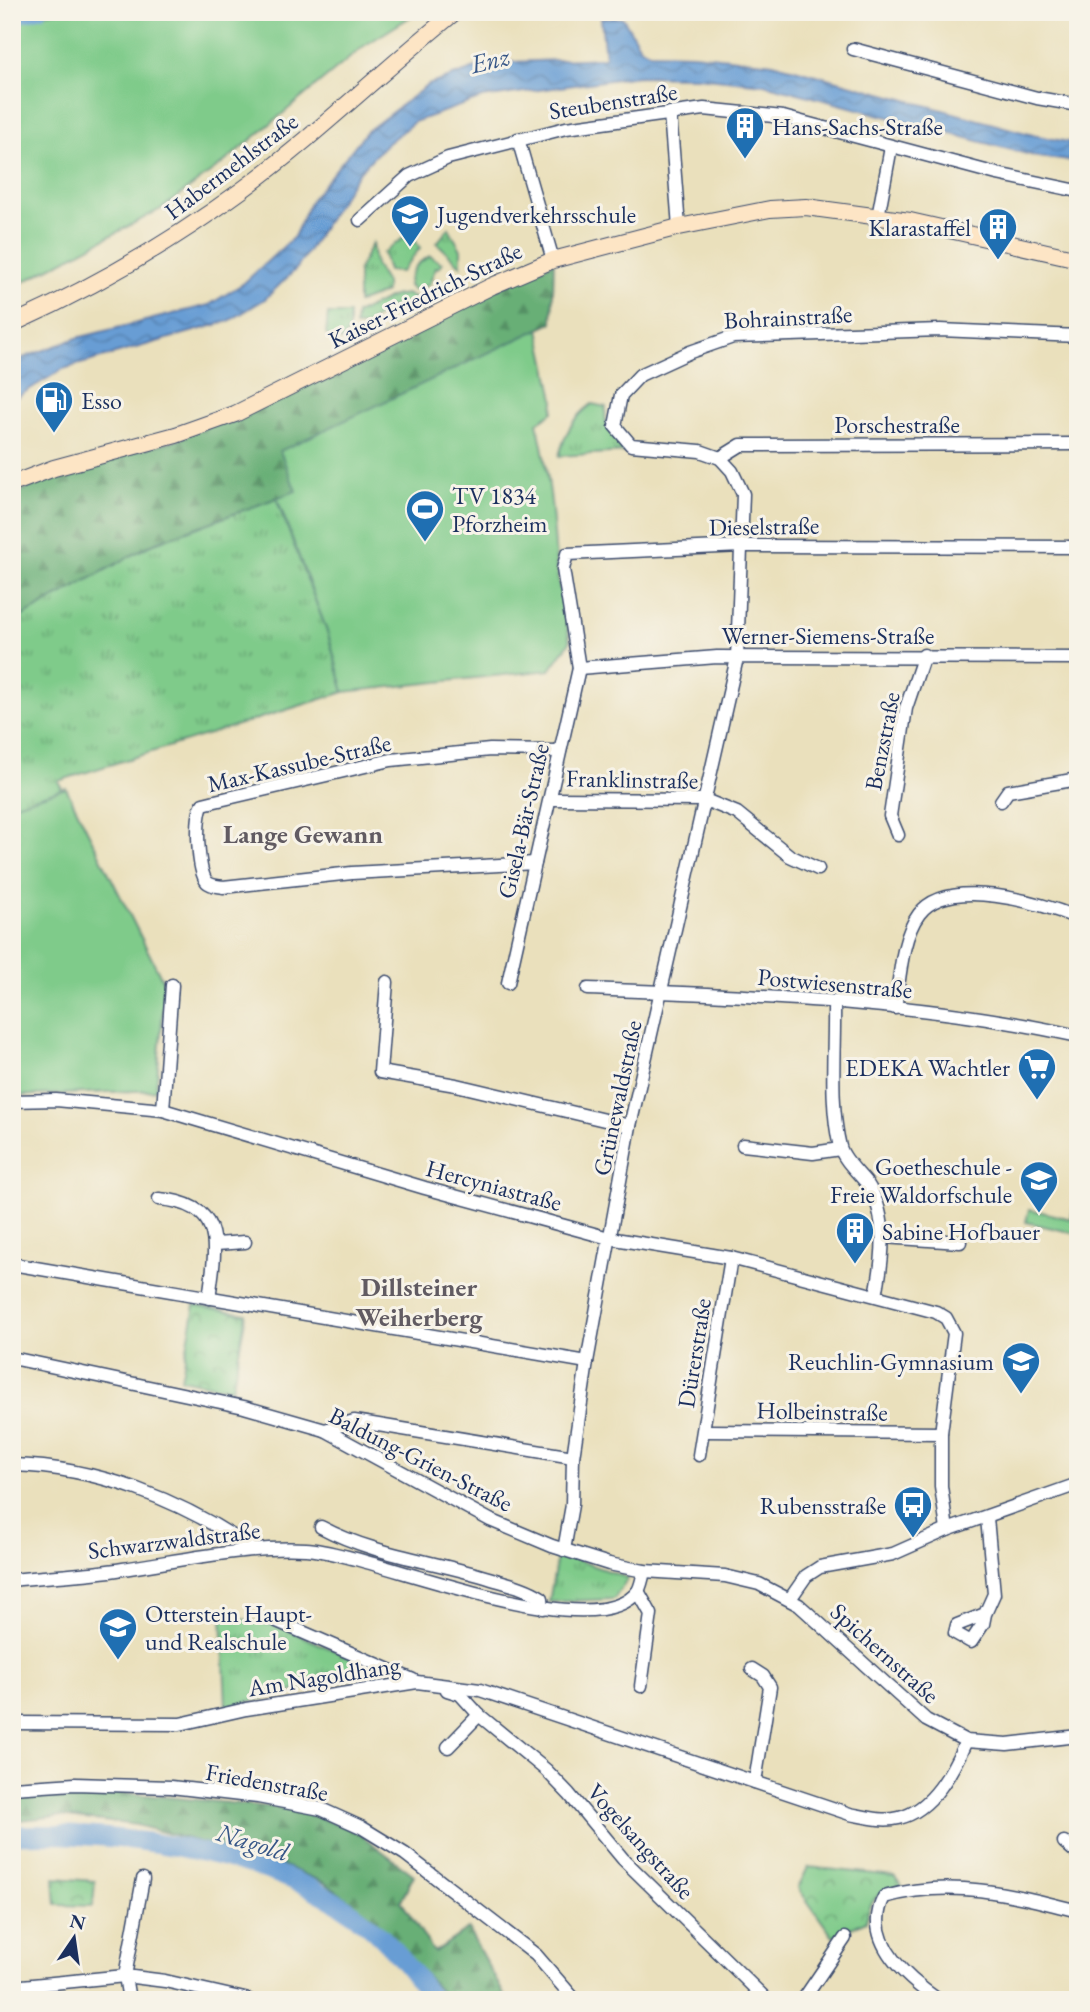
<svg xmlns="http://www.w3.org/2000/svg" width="1090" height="2012" viewBox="0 0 1090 2012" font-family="'EB Garamond',serif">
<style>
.grass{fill:url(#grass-tufts);stroke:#4d7d74;stroke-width:2}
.forest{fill:url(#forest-firs);stroke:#416f6a;stroke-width:2}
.park{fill:url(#park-crowns);stroke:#4d7d74;stroke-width:2}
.garden{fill:#7fcb8a;stroke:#4d7d74;stroke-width:2}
.water{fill:url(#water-waves);stroke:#426699;stroke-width:2}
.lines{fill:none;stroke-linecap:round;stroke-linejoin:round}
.canal{stroke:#689dd4;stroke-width:10}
.river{stroke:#689dd4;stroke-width:19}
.street-casing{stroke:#3a4a6c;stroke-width:15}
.secondary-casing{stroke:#3a4a6c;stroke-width:18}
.street{stroke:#fff;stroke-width:12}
.secondary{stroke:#fde5c5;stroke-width:16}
.labels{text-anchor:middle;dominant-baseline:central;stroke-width:6;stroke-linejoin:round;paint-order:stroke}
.street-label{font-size:24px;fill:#1b2f5e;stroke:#f7f3e8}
.poi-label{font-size:24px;fill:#1b2f5e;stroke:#f7f3e8;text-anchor:start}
.water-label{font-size:26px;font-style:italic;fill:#365687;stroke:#f7f3e8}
.neighbourhood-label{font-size:26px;font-weight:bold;fill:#615b62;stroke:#f7f3e8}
</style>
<defs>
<pattern id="grass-tufts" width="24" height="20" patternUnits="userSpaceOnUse" patternTransform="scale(1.75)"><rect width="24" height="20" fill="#7fcb8a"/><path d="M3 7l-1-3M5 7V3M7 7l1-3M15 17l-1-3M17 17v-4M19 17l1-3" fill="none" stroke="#67a574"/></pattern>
<pattern id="forest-firs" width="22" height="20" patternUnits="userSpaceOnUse" patternTransform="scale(1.75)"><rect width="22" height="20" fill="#67af76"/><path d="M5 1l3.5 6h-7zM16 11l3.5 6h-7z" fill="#548f64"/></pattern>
<pattern id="park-crowns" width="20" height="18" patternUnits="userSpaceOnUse" patternTransform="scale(1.75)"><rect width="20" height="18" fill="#7fcb8a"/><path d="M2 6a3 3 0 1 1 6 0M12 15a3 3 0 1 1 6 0" fill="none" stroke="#67a574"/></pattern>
<pattern id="water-waves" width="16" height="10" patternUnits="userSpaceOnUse" patternTransform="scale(1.75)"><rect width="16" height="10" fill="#689dd4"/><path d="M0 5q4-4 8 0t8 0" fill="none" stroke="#5580af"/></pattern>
</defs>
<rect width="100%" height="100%" fill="#f7f3e8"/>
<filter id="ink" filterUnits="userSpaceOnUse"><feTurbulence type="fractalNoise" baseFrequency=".0143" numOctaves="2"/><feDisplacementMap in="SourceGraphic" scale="14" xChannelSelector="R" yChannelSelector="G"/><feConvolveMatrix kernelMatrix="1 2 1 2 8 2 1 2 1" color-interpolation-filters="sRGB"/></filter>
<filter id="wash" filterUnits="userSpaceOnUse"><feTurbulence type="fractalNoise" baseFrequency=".00686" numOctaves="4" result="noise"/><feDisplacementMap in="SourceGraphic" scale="28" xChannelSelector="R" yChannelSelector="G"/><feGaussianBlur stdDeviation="1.57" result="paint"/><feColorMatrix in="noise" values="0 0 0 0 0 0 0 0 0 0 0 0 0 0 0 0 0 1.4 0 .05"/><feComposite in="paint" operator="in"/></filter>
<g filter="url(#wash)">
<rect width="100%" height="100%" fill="#eae0bc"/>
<g class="grass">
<path d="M449,228L461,250V266L437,243Z"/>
<path d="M410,233L420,248L401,272L388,271L383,253Z"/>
<path d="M372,243L375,265L386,283V292L358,303V271Z"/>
<path d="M430,256L442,263L439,268L436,267L429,285L413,290L409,286C408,272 418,262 430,256Z"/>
<path d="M406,294L415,298L409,303L390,307L365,326H355L356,314L393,296Z"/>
<path d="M328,314H349V330L343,340L330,338L326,334Z"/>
<path d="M592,404L606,407C602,426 613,438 625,452L559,456C565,433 573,418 592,404Z"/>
<path d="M276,498L328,634L344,692L58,781L165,985L156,1090L12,1096V622L154,543Z"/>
<path d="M562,1555L628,1578L614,1599L549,1602L557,1557Z"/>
<path d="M222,1615L278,1626L394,1676L354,1677L226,1707Z"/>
</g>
<g class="forest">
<path d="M554,262L552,323L281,451L296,491L154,543L12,622V495L85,464L180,439Z"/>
<path d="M82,1789L293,1809L354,1830L414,1875L401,1901L434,1952L468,1929L507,2000H448L375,1919L325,1883L275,1862L136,1825L59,1816L12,1821V1793Z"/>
</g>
<g class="park">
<path d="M195,1305L246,1314L232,1389L181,1379Z"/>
<path d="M808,1867L894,1876L902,1886C879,1891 870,1898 866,1921L833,1937L798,1888Z"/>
<path d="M54,1878L95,1881L93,1906L56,1905Z"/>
</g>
<g class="garden">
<path d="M51,12H418L364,46L222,164L161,209L12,288V24Z"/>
<path d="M539,329L554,399L553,412L537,423C549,472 553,513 556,562C558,589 566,616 570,642L550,670L344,692L328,634L277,498L296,491L280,451Z"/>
<path d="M66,788L165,985L156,1090L12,1096V805Z"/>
<path d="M1078,1191V1234L1026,1222L1029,1209L1071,1219Z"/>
</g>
<path class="water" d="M601,18H623L640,47L650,53L693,54L773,63L1033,135L1078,144V162L1038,157L764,84L697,77L638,76L482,98L414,122L385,145L358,173L297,268L265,299L229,321L63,369L12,400V362L77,338L209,305L244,283L294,237L311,200L366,132L428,85L490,63L605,58Z"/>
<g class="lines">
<path class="canal" d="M12,20L42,12"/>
<path class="river" d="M12,1835C121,1831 280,1852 367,1924C393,1946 413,1972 433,2000"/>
</g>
</g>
<g filter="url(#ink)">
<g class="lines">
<g class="street-casing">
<g id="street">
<path d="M853,49L1037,98L1078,105"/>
<path d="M670,113L679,227"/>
<path d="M518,139L553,260"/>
<path d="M878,217L891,147"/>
<path d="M360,220L409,176L448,158L566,128L704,109L783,117L997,174L1078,191"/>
<path d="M720,458L741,445L1078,444"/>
<path d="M579,668L717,657L1078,658"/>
<path d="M551,799L705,800L737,813L790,856L818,869"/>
<path d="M1001,801L1008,791L1078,779"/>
<path d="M898,835L890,816L906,708L924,655"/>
<path d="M535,863L352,873L223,887C218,886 211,886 207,882C197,871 195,815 203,804L211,802L391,760L490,750L560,751"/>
<path d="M387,982L380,1072L456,1085L630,1126"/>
<path d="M508,983L579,668L563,569L567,554L742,546L1078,547"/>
<path d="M588,989C751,996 918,1000 1078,1036"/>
<path d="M834,1003C835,1049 829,1102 840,1147C844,1161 860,1174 868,1185C889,1217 883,1260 876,1295"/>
<path d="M895,1008C900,979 901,938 919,914C948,875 1041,903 1078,918"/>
<path d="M12,1101L56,1100L163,1110L425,1188L609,1238L731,1258L936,1312L946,1318L954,1333L941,1433V1486L947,1530"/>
<path d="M163,1110L172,985"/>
<path d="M743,1145L813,1153L840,1149"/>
<path d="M159,1199C226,1204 216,1247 209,1298"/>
<path d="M883,1237L960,1242"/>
<path d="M216,1244L245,1242"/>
<path d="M12,1264L587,1362"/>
<path d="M12,1358L244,1407L325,1430L490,1520L552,1546L609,1564L644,1571L725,1576L759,1584L799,1605L926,1720L966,1741L1007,1744L1078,1736"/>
<path d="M325,1430L354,1421L573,1457"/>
<path d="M704,1431L941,1433"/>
<path d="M699,1455L731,1258"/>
<path d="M12,1465C98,1467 181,1500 251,1548"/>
<path d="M321,1527C373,1555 435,1561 492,1579C509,1584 527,1588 542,1598L543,1608"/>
<path d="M564,1550L572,1505L573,1457L587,1362L630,1126L737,658L743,494L732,471L720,458L700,451L631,445L615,426L621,395L640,375L690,352L733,337L940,330L1078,336"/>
<path d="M12,1580C49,1576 86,1575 123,1569C184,1560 244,1546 306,1549C372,1553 594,1651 638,1591C641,1586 643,1576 644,1571"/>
<path d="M638,1591L651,1614L641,1686"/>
<path d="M790,1599L806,1576L820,1567L893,1554L947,1530L1078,1484"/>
<path d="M985,1614L983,1624L971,1642L955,1633L957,1625L985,1614L994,1594L987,1518"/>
<path d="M277,1621L413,1680"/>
<path d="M752,1669L763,1676L770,1687L755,1782"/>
<path d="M447,1690L460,1694L479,1715L546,1770L569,1794L623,1859L767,2000"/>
<path d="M12,1723L180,1724L246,1709L417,1682L480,1690L850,1814C866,1817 883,1822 899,1818C933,1810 953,1770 966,1741"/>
<path d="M448,1747L479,1715"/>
<path d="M12,1788L75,1784L171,1787L258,1797L321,1809L361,1827L405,1854L536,1955L575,2000"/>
<path d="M1064,1842L1078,1854"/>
<path d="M12,1987L125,1976L165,1981L249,2000"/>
<path d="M129,2000L125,1976L143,1879"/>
<path d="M803,2000L845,1938"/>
<path d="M938,2000C905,1977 862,1939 884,1897C952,1878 1012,1894 1078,1911"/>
</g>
</g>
<g class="secondary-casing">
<g id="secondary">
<path d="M12,324C94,287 170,243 242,190C317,135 383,70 455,12"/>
<path d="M12,484L54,468L176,435L235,414L492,286L553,260L679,227L770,209L806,207L910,221L1078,259"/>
</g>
</g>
<use href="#street" class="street"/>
<use href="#secondary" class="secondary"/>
</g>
</g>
<defs>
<g id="building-pin" transform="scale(2.0125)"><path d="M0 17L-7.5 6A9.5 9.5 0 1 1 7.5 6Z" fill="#1f6fb2" stroke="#f7f3e8"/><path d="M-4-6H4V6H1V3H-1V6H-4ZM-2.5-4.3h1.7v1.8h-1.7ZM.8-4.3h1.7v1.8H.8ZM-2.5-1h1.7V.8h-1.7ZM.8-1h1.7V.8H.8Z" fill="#fff"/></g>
<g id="school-pin" transform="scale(2.0125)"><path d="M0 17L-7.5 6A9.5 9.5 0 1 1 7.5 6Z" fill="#1f6fb2" stroke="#f7f3e8"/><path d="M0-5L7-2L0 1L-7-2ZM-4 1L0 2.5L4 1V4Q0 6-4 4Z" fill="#fff"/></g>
<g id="fuel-pin" transform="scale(2.0125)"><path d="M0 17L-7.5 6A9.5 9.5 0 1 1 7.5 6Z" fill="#1f6fb2" stroke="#f7f3e8"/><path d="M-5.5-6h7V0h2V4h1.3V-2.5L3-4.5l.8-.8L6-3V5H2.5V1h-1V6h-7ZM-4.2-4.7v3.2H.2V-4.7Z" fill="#fff"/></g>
<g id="stadium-pin" transform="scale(2.0125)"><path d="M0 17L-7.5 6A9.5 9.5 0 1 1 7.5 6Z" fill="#1f6fb2" stroke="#f7f3e8"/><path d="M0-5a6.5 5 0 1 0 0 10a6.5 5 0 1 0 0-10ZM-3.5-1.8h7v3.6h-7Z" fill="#fff"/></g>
<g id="supermarket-pin" transform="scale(2.0125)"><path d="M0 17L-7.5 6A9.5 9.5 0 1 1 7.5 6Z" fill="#1f6fb2" stroke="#f7f3e8"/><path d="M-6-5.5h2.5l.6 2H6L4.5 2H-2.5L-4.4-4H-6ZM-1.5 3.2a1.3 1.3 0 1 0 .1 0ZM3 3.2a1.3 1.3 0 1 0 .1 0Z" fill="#fff"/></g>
<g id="bus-pin" transform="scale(2.0125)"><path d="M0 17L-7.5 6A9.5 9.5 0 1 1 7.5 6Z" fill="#1f6fb2" stroke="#f7f3e8"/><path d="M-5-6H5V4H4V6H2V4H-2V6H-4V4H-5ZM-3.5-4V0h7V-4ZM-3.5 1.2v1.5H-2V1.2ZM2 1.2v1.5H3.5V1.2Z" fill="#fff"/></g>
</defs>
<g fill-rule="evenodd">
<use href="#building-pin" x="745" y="126"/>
<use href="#school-pin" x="410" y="214"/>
<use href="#building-pin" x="998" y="227"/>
<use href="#fuel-pin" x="54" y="400"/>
<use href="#stadium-pin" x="425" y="509"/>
<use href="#supermarket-pin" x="1037" y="1067"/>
<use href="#school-pin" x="1039" y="1180"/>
<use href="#building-pin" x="855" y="1231"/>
<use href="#school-pin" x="1021" y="1361"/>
<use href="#bus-pin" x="913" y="1505"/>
<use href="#school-pin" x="118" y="1627"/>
</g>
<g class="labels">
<g class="street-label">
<text transform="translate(613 101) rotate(-9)">Steubenstraße</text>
<text transform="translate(231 166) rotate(-37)">Habermehlstraße</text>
<text transform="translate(425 295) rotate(-26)">Kaiser-Friedrich-Straße</text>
<text transform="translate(788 317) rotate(-3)">Bohrainstraße</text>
<text x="897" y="424">Porschestraße</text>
<text transform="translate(764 526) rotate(-1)">Dieselstraße</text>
<text x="828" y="635">Werner-Siemens-Straße</text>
<text transform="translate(882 741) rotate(-79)">Benzstraße</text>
<text transform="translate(299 763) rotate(-13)">Max-Kassube-Straße</text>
<text transform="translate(632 779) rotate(1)">Franklinstraße</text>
<text transform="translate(523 821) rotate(-77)">Gisela-Bär-Straße</text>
<text transform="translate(835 983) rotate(5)">Postwiesenstraße</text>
<text transform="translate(617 1098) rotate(-78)">Grünewaldstraße</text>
<text transform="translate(494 1185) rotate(15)">Hercyniastraße</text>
<text transform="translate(694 1353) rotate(-81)">Dürerstraße</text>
<text transform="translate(822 1411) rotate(1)">Holbeinstraße</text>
<text transform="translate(421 1459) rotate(27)">Baldung-Grien-Straße</text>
<text transform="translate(174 1540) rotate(-7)">Schwarzwaldstraße</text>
<text transform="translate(885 1653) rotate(42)">Spichernstraße</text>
<text transform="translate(324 1676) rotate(-9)">Am Nagoldhang</text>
<text transform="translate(267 1782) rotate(10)">Friedenstraße</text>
<text transform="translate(641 1841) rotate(48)">Vogelsangstraße</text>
</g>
<g class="poi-label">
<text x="772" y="126">Hans-Sachs-Straße</text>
<text x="437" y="214">Jugendverkehrsschule</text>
<text x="971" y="227" text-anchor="end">Klarastaffel</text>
<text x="81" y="400">Esso</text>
<text x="452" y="495">TV 1834<tspan x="452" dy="28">Pforzheim</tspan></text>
<text x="1010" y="1067" text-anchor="end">EDEKA Wachtler</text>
<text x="1012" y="1166" text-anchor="end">Goetheschule -<tspan x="1012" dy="28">Freie Waldorfschule</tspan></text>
<text x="882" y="1231">Sabine Hofbauer</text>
<text x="994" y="1361" text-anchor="end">Reuchlin-Gymnasium</text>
<text x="886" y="1505" text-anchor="end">Rubensstraße</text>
<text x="145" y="1613">Otterstein Haupt-<tspan x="145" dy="28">und Realschule</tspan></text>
</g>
<g class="water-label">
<text transform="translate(490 60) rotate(-14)">Enz</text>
<text transform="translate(253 1842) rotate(17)">Nagold</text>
</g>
<g class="neighbourhood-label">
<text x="303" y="834">Lange Gewann</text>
<text x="419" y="1287">Dillsteiner<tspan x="419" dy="30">Weiherberg</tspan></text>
</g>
</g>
<rect width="1090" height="2012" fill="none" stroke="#f7f3e8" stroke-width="42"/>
<g transform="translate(74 1938) rotate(13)" stroke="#f7f3e8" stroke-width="5" paint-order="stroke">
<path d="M0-5L12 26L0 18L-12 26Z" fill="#1b2f5e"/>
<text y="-10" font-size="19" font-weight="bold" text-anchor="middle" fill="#1b2f5e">N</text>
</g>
</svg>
